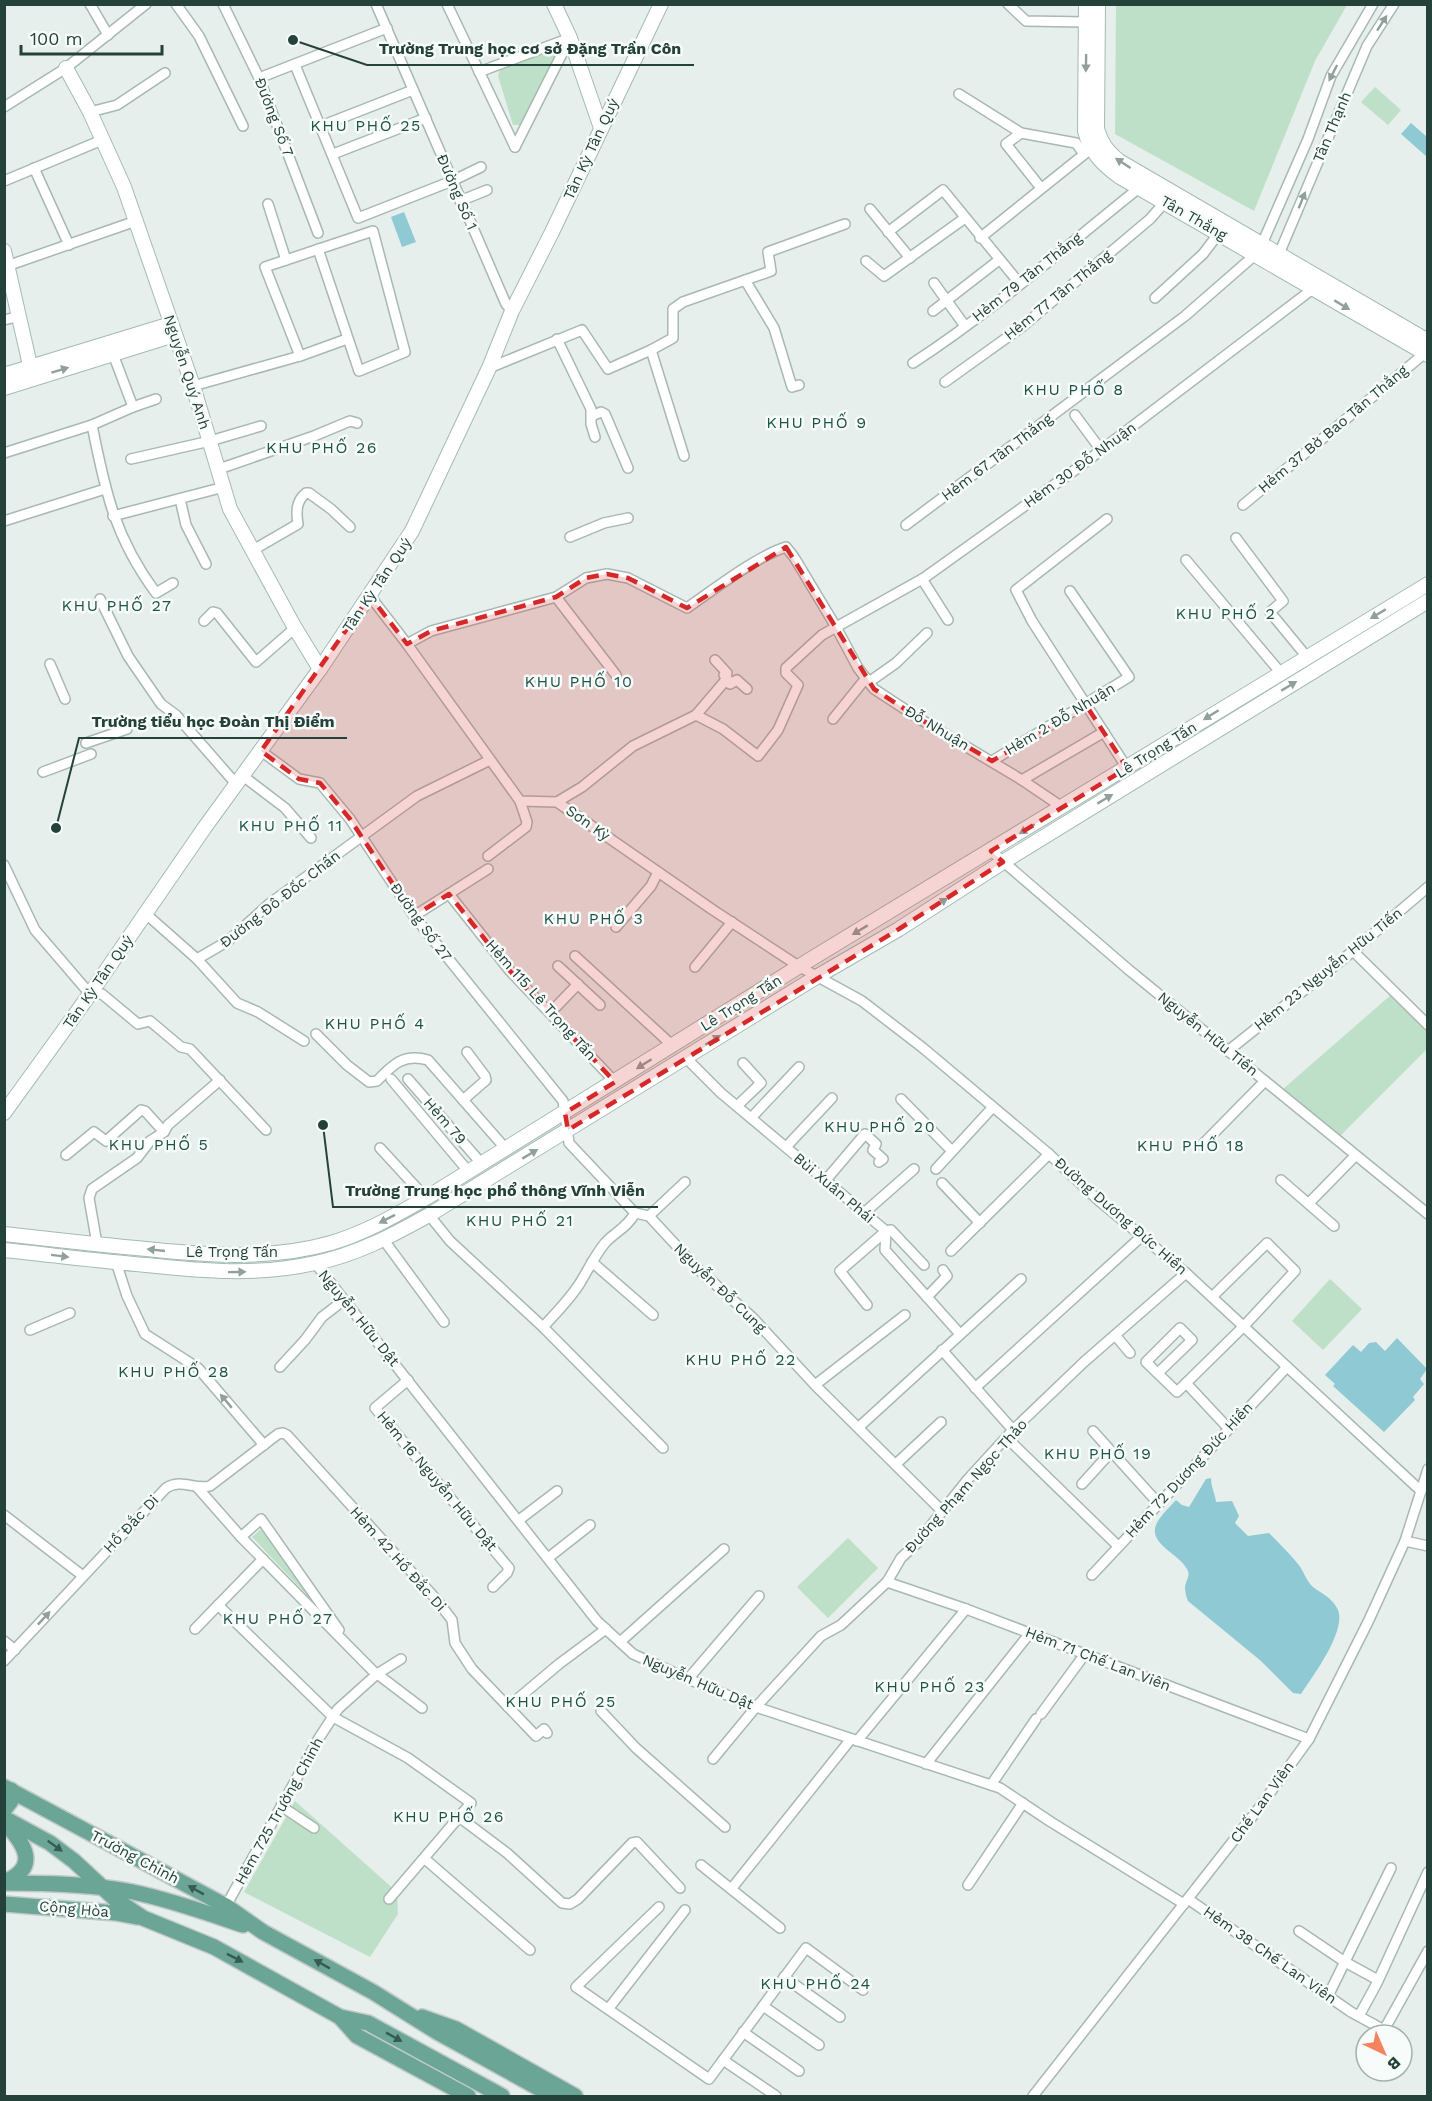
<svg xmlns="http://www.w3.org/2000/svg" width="1432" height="2101" viewBox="0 0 1432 2101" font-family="'Work Sans',sans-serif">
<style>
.green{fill:#bfe0c8}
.water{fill:#8ec9d4}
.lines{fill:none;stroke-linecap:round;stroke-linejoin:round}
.street-casing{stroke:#a8b8b2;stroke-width:12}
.secondary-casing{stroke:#a4bbb3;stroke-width:16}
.primary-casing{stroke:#c2cac8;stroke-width:18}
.street{stroke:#fff;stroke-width:9}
.secondary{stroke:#fff;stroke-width:14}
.primary{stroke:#6aa596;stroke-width:15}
.oneway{fill:#92a09c}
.oneway2{fill:#365b51}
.marked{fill:#d62828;fill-opacity:0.2;stroke:#d62828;stroke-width:4.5;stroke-dasharray:12 8;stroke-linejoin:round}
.labels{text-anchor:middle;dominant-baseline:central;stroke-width:5;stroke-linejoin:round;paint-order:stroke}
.street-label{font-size:15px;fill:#24423a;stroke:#f7fbf9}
.neighbourhood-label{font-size:16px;letter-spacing:1.5px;fill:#1f5548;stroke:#f7fbf9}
.leader{fill:none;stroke:#24423a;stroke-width:2}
.callout-dot{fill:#24423a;stroke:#f7fbf9;stroke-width:2}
.callout-label{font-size:16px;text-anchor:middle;font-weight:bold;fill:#24423a;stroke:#f7fbf9;stroke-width:5;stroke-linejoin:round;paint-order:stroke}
</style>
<rect width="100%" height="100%" fill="#e6efeb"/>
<g class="green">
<path d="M1116,5H1347L1315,61L1254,211L1115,134Z"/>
<path d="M553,50L557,54L520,125H513L498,76L501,66Z"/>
<path d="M1375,87L1401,110L1388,125L1361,102Z"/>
<path d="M1392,994L1427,1029V1049L1339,1137L1282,1090Z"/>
<path d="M1330,1279L1362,1309L1323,1350L1292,1321Z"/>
<path d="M261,1529L319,1608L252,1537Z"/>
<path d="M848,1538L878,1568L828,1618L797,1587Z"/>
<path d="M295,1801L397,1892L398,1914L370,1957L244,1892Z"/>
</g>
<g class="water">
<path d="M1411,123L1427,137V157L1401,134Z"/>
<path d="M404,212L416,242L402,247L391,217Z"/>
<path d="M1397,1338L1427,1369L1420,1379L1424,1384L1413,1397L1415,1400L1384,1432L1333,1386L1335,1384L1325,1375L1353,1345L1361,1352L1369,1343L1376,1342L1385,1351Z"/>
<path d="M1211,1478C1211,1488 1215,1493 1216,1502L1232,1501L1239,1516L1235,1523L1248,1536L1269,1533C1279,1543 1289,1553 1298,1564C1304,1571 1306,1581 1313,1587C1322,1594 1331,1597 1337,1608C1349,1628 1312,1677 1301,1694L1293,1693L1261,1661L1188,1601C1186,1596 1185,1592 1185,1587C1186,1580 1191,1576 1187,1569C1183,1562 1176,1557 1170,1552C1142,1531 1158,1520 1176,1500L1182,1505L1189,1507L1206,1479Z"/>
</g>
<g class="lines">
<g class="street-casing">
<g id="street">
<path d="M90,4L108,35"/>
<path d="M176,4L199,36L243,126"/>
<path d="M223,4L259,78L318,233"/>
<path d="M376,4L506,304L512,311"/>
<path d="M447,4L515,147"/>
<path d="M1008,4L1026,21L1086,22"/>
<path d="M295,65L358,218L452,181L481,167"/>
<path d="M479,72L570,38"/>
<path d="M259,78L387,28"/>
<path d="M959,94L1021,133L1076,143L1084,154"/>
<path d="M4,107L66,68L146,4"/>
<path d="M90,112L117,105L165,73"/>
<path d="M321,126L413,90"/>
<path d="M1021,133L1006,144L1041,188"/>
<path d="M515,147L570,38"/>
<path d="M333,154L426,118"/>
<path d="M34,168L69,245"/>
<path d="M4,181L102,140"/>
<path d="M460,201L487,190"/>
<path d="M268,204L286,260"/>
<path d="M870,209L910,258"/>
<path d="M888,232L943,190L1020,284"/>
<path d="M980,238L1087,152"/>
<path d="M1262,244L1308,139L1331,76L1373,4"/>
<path d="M1279,254L1367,46L1394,4"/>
<path d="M866,261L884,276L965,218"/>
<path d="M4,267L136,221"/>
<path d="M745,280L774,328L792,387L799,385"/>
<path d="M934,283L965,326"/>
<path d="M1155,298L1203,254L1219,233"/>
<path d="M933,311L999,260"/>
<path d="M4,320L20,316"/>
<path d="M557,339L591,409V424L595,437"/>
<path d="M651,350L684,456"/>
<path d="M113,354L133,407"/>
<path d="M300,356L265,267C301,255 337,243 373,231L405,352L359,371L318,249"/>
<path d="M913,363C993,311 1065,247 1139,188"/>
<path d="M489,368L582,330L608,369L651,350L673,338V309L683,302L771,271L768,252L845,224"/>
<path d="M945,382L1023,326L1150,219L1165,202"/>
<path d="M193,386L300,356L347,339"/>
<path d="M1075,415L1101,450"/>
<path d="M592,416L601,412L605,414L628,468"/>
<path d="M92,425C105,491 115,538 156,593L173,583"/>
<path d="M4,453L92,425L133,407L156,399"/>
<path d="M131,459L210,441L261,426"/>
<path d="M219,469L314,436L350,421L357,423"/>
<path d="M180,499L186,525L206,564"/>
<path d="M1243,505L1425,353"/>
<path d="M113,516L224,487"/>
<path d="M1107,519L1016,590L1032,621L1127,768"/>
<path d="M4,521L105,489"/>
<path d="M906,525L1185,316L1256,254"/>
<path d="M570,537L604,523L628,518"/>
<path d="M1236,538L1283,601L1270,612L1307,657"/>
<path d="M253,550L298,524C296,512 296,501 306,493H309L331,509L350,527"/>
<path d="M1186,560L1280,672"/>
<path d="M922,579L948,620"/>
<path d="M370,596L407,644L520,801L557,802L713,910L800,967L862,1001L923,1048L1049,1154L1098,1200L1186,1273L1421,1491"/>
<path d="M556,597L616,675"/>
<path d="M100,599L128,656L161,704L176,715L237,785"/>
<path d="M204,621L213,612L217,613L256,662L295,628"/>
<path d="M407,644L431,631L556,597L586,578L607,574L628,578L687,608C713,590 757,556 786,547L794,557L836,627L858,668L874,689L920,719L1022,780L1062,807"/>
<path d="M715,660L727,673L724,675L727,678L725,681"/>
<path d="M50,664L65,699"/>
<path d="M725,681L730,684L737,680L747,689"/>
<path d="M869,682L896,663L927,633"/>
<path d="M696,715L725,681"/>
<path d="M833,719L866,678"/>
<path d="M86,743L127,729"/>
<path d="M261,751L299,779L320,783L350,819L414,916L563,1101L569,1143L635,1213L649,1216L698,1269L752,1317L815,1385L942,1511"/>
<path d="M992,761L1129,677L1070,591"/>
<path d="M43,772L91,754"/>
<path d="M243,776L285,808L311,838"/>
<path d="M1022,780L1104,732"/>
<path d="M557,802L582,787L633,746L696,715L723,729L758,756L778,730L798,685L786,673V668L822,635L924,578L1079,467L1314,288"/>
<path d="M991,851L1129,970L1428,1214"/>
<path d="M488,856L526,827L527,822L520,801"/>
<path d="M4,865L35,930L90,994H102L138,1024L150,1021L181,1047L190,1049L266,1130"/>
<path d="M449,894L510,971L615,1082"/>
<path d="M146,914L197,959L237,1003L258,1012L304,1041"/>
<path d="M414,916L488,869"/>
<path d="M616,927L651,886L658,872"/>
<path d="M1353,951L1428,1025"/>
<path d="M575,956L673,1046"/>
<path d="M197,959L228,941L269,904L417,796L490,760"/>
<path d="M558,966L600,1005"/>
<path d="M695,967L732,922"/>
<path d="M550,1013L578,984"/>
<path d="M316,1034L347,1065L369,1082L377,1081C393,1064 404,1053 428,1060L506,1149"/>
<path d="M1228,1051L1353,951L1428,887"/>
<path d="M685,1057L721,1093L886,1231L885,1250L960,1334"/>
<path d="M391,1079L468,1171"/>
<path d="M408,1079L481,1163"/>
<path d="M901,1099L952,1151"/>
<path d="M463,1100L486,1080L485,1076L467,1052"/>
<path d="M737,1106L761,1083L743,1063"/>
<path d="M751,1118L799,1067"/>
<path d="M1202,1145L1265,1081"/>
<path d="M786,1147L832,1098"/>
<path d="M380,1148L426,1198"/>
<path d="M66,1155L94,1132L106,1141L141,1110L145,1111L164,1132"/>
<path d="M936,1169L993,1107"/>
<path d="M1281,1180L1334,1226"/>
<path d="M825,1181L865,1134L876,1144L873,1150L883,1159L879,1162"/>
<path d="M942,1183L980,1223"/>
<path d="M1309,1203L1355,1156"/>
<path d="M864,1213L914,1169"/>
<path d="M429,1215L450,1241L543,1327C556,1313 570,1299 580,1283C588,1270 595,1255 605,1243C615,1232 628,1227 635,1213"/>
<path d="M649,1216L685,1182"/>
<path d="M383,1239L444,1322"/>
<path d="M97,1244L89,1198L92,1189L137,1158L150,1141L164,1132L168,1125L220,1080"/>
<path d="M951,1251L1049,1154"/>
<path d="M116,1262L127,1296L145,1334L198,1368L264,1445"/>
<path d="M592,1262L653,1315"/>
<path d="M315,1263L597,1621L633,1654L688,1679L756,1707L1000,1788L1051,1822L1184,1904"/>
<path d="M927,1297L947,1276L943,1270"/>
<path d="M867,1305L840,1271L886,1231L891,1230L924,1265"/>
<path d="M543,1327L663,1448"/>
<path d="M30,1330L70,1313"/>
<path d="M1115,1335L1130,1353"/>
<path d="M942,1350L1013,1430"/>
<path d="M280,1367L305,1340L322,1317L344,1300"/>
<path d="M1158,1373L1192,1340L1180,1328L1146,1362L1177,1392L1244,1326L1295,1271L1267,1243L1212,1297"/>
<path d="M408,1380L375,1408L509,1568L507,1573L493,1587"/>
<path d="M1186,1383L1229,1429"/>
<path d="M815,1385L905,1315"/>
<path d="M975,1388L1142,1236"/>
<path d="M859,1427L1021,1279"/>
<path d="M1093,1431L1158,1503"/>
<path d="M1007,1438L1118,1546"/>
<path d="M896,1464L941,1422"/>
<path d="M1082,1484L1111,1452"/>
<path d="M197,1487L241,1537L372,1670L422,1708"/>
<path d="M4,1515L83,1576"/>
<path d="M519,1520L557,1491"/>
<path d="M241,1537L261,1519L339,1630"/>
<path d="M1405,1541L1428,1546"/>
<path d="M548,1558L590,1525"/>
<path d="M1092,1575L1287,1367"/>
<path d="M887,1582L966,1609L1309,1739"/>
<path d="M218,1605L333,1717L408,1758L471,1803L459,1817L507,1853L562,1903L570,1904L578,1899L632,1843L637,1842L680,1888"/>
<path d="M195,1629L263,1559"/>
<path d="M4,1641L15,1650"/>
<path d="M620,1642L724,1549"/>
<path d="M4,1661L166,1488C181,1478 194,1490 210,1486L278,1434L283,1433L287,1435L436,1599L452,1620L455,1643L472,1669L536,1736L544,1729L547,1733"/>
<path d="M688,1679L759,1596"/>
<path d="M508,1707L559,1664L606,1629"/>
<path d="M601,1711L636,1748L725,1827"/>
<path d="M1041,1714L1085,1654"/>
<path d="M857,1741L966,1609"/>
<path d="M713,1759L756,1707L821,1636L841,1625L887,1582L901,1558L917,1543L968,1479L1013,1430L1084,1362L1186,1273"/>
<path d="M926,1764L1030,1633"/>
<path d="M991,1785L1036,1719"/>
<path d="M281,1806L314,1828"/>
<path d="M425,1859L530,1950"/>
<path d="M701,1865L780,1928"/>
<path d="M968,1885L1023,1803"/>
<path d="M732,1888L851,1739"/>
<path d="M389,1899L459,1817"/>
<path d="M1188,1899L1351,2012L1384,2030L1428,1951"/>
<path d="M226,1906L319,1738L338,1709L377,1674L401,1659"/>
<path d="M659,1907L576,1987L709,2079L806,1948L863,1990"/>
<path d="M1299,1931L1345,1962L1378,1980"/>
<path d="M784,1977L840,2017"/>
<path d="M1328,1996L1391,1868"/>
<path d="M763,2006L819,2045"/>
<path d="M609,2008L685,1910"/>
<path d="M1359,2016L1377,1983L1428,1872"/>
<path d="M743,2032L799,2071"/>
<path d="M723,2060L776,2096"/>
<path d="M1033,2096L1259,1808L1309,1739L1368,1622L1405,1541L1428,1469"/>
</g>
</g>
<g class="secondary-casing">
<g id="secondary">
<path d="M554,4L570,38L601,128"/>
<path d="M1086,4L1085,131C1090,152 1103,165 1120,177L1428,355"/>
<path d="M1098,4L1097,129C1101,143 1107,151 1119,161L1428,341"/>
<path d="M66,68L90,112L124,187L193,386L230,509L295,628L320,669"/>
<path d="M4,251L32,374"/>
<path d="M4,375L171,324"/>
<path d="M4,388L174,335"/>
<path d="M4,1113L90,994L205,827L320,669L412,531L489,368L512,311L552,232L661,4"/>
<path d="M4,1234C48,1239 92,1244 136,1248C202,1255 267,1261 331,1243C365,1233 396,1215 426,1198L811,959L1428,584"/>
<path d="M4,1250C52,1255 99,1261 146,1265C203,1271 258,1276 315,1263C356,1255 393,1235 429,1215L818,976L899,929L1003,862L1428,601"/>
</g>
</g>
<g class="primary-casing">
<g id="primary">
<path d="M4,1787L226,1906L263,1932L373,1992L437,2032L553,2096"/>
<path d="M4,1810L11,1801V1790"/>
<path d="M4,1818L50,1843L74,1861L115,1899L143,1918L214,1947L340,2017L368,2023L502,2096"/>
<path d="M4,1822C24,1843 41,1867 4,1882"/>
<path d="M4,1883C47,1883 91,1884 133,1892C171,1900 207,1913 243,1925"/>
<path d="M4,1904L116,1913L137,1917"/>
<path d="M340,2017L357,2036L468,2096"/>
<path d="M422,2017L456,2029L575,2096"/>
</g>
</g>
<use href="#street" class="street"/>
<use href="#secondary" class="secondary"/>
<use href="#primary" class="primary"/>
</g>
<defs><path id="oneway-solid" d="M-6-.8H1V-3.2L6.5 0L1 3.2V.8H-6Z" transform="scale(1.5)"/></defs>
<g class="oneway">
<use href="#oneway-solid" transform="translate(1382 23) rotate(-57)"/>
<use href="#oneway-solid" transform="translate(1086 63) rotate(91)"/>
<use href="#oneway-solid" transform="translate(1333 73) rotate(117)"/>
<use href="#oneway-solid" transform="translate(1123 163) rotate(-147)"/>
<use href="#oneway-solid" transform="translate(1302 200) rotate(-68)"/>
<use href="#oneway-solid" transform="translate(1342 305) rotate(31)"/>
<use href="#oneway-solid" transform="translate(60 370) rotate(-17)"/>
<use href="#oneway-solid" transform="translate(1378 614) rotate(149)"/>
<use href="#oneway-solid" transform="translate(1289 686) rotate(-31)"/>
<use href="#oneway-solid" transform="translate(1211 715) rotate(148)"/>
<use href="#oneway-solid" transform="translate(1105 799) rotate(-31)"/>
<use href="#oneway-solid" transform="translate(1027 829) rotate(148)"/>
<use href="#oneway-solid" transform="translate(940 903) rotate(-33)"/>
<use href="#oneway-solid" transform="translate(860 930) rotate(149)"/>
<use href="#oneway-solid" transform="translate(713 1040) rotate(-32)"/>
<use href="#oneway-solid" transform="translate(644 1064) rotate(148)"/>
<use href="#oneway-solid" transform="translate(530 1154) rotate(-31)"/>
<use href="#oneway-solid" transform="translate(387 1219) rotate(153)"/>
<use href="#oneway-solid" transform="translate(156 1250) rotate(-174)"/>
<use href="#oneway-solid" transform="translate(60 1256) rotate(7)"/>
<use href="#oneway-solid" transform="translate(237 1272) rotate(-1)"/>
<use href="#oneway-solid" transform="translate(226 1401) rotate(-130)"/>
<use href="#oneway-solid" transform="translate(44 1618) rotate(-47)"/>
</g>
<g class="oneway2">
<use href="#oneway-solid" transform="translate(55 1846) rotate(36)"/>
<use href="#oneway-solid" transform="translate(196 1890) rotate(-151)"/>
<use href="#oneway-solid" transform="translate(235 1958) rotate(27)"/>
<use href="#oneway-solid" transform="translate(322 1964) rotate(-151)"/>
<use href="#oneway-solid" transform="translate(394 2037) rotate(29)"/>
</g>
<path class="marked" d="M786,547L874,689L920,719L992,761L1086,705L1127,768L991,851L1003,862L899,929L568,1130L565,1113L615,1082L510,971L449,894L414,916L350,819L320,783L299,779L261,751L370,596L407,644L431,631L556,597L586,578L607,574L628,578L687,608Z"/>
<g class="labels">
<g class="street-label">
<text transform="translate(274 117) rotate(69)">Đường Số 7</text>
<text transform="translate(1332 127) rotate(-67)">Tân Thạnh</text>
<text transform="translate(591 149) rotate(-65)">Tân Kỳ Tân Quý</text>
<text transform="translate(457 192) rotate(67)">Đường Số 1</text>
<text transform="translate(1194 218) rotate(30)">Tân Thắng</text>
<text transform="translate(1027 277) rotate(-38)">Hẻm 79 Tân Thắng</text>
<text transform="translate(1058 295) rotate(-39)">Hẻm 77 Tân Thắng</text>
<text transform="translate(187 372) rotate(72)">Nguyễn Quý Anh</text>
<text transform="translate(1333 429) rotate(-40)">Hẻm 37 Bờ Bao Tân Thắng</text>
<text transform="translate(997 457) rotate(-37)">Hẻm 67 Tân Thắng</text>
<text transform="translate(1080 465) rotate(-36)">Hẻm 30 Đỗ Nhuận</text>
<text transform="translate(377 585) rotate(-56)">Tân Kỳ Tân Quý</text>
<text transform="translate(1060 719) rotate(-31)">Hẻm 2 Đỗ Nhuận</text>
<text transform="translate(937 728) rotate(31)">Đỗ Nhuận</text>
<text transform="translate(1156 750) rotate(-32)">Lê Trọng Tấn</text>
<text transform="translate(588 823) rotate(35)">Sơn Kỳ</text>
<text transform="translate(280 899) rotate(-38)">Đường Đô Đốc Chấn</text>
<text transform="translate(421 922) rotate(54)">Đường Số 27</text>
<text transform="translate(1328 969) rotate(-39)">Hẻm 23 Nguyễn Hữu Tiến</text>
<text transform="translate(98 982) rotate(-55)">Tân Kỳ Tân Quý</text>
<text transform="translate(541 1000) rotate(48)">Hẻm 115 Lê Trọng Tấn</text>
<text transform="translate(741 1003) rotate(-32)">Lê Trọng Tấn</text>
<text transform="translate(1208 1034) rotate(39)">Nguyễn Hữu Tiến</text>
<text transform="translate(445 1121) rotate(49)">Hẻm 79</text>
<text transform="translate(834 1188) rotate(40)">Bùi Xuân Phái</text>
<text transform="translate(1121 1216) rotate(41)">Đường Dương Đức Hiền</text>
<text x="232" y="1252">Lê Trọng Tấn</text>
<text transform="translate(720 1288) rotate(44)">Nguyễn Đỗ Cung</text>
<text transform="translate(359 1318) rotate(51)">Nguyễn Hữu Dật</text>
<text transform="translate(1189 1470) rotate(-47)">Hẻm 72 Dương Đức Hiền</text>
<text transform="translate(437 1481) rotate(50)">Hẻm 16 Nguyễn Hữu Dật</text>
<text transform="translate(966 1486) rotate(-48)">Đường Phạm Ngọc Thảo</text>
<text transform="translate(131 1524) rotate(-47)">Hồ Đắc Di</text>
<text transform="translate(398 1559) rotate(48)">Hẻm 42 Hồ Đắc Di</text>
<text transform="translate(1098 1659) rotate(21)">Hẻm 71 Chế Lan Viên</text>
<text transform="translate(698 1682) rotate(23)">Nguyễn Hữu Dật</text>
<text transform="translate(1262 1802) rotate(-54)">Chế Lan Viên</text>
<text transform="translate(279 1811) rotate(-61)">Hẻm 725 Trường Chinh</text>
<text transform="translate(135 1857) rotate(28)">Trường Chinh</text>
<text transform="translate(74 1909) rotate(5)">Cộng Hòa</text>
<text transform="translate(1270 1955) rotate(35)">Hẻm 38 Chế Lan Viên</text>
</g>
<g class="neighbourhood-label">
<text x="366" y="125">KHU PHỐ 25</text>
<text x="1074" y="389">KHU PHỐ 8</text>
<text x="817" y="422">KHU PHỐ 9</text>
<text x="322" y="447">KHU PHỐ 26</text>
<text x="117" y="605">KHU PHỐ 27</text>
<text x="1226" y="613">KHU PHỐ 2</text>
<text x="579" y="681">KHU PHỐ 10</text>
<text x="291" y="825">KHU PHỐ 11</text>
<text x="594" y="918">KHU PHỐ 3</text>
<text x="375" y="1023">KHU PHỐ 4</text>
<text x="880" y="1126">KHU PHỐ 20</text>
<text x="159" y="1144">KHU PHỐ 5</text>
<text x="1191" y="1145">KHU PHỐ 18</text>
<text x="520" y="1220">KHU PHỐ 21</text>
<text x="741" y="1359">KHU PHỐ 22</text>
<text x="174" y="1371">KHU PHỐ 28</text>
<text x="1098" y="1453">KHU PHỐ 19</text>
<text x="278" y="1618">KHU PHỐ 27</text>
<text x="930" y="1686">KHU PHỐ 23</text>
<text x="561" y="1701">KHU PHỐ 25</text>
<text x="449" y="1816">KHU PHỐ 26</text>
<text x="816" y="1983">KHU PHỐ 24</text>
</g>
</g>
<path class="leader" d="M293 40L367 65H694M56 828L79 738H347M323 1125L333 1207H658"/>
<g class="callout-dot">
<circle cx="293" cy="40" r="6"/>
<circle cx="56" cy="828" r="6"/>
<circle cx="323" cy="1125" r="6"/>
</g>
<g class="callout-label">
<text x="530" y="54">Trường Trung học cơ sở Đặng Trần Côn</text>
<text x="213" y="727">Trường tiểu học Đoàn Thị Điểm</text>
<text x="495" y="1196">Trường Trung học phổ thông Vĩnh Viễn</text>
</g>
<rect width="1432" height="2101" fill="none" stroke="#24423a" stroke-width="12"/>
<g transform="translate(1384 2053) rotate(136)"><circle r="28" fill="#f7fbf9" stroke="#a3b1ad" stroke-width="1.5"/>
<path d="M0-4.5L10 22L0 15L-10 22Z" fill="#f4845f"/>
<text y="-9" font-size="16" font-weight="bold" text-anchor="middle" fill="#24423a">B</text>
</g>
<path d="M21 45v9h141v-9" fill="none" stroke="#24423a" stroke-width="3"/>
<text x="30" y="45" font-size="18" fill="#24423a" stroke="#f7fbf9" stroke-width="4.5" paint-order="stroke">100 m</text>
</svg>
